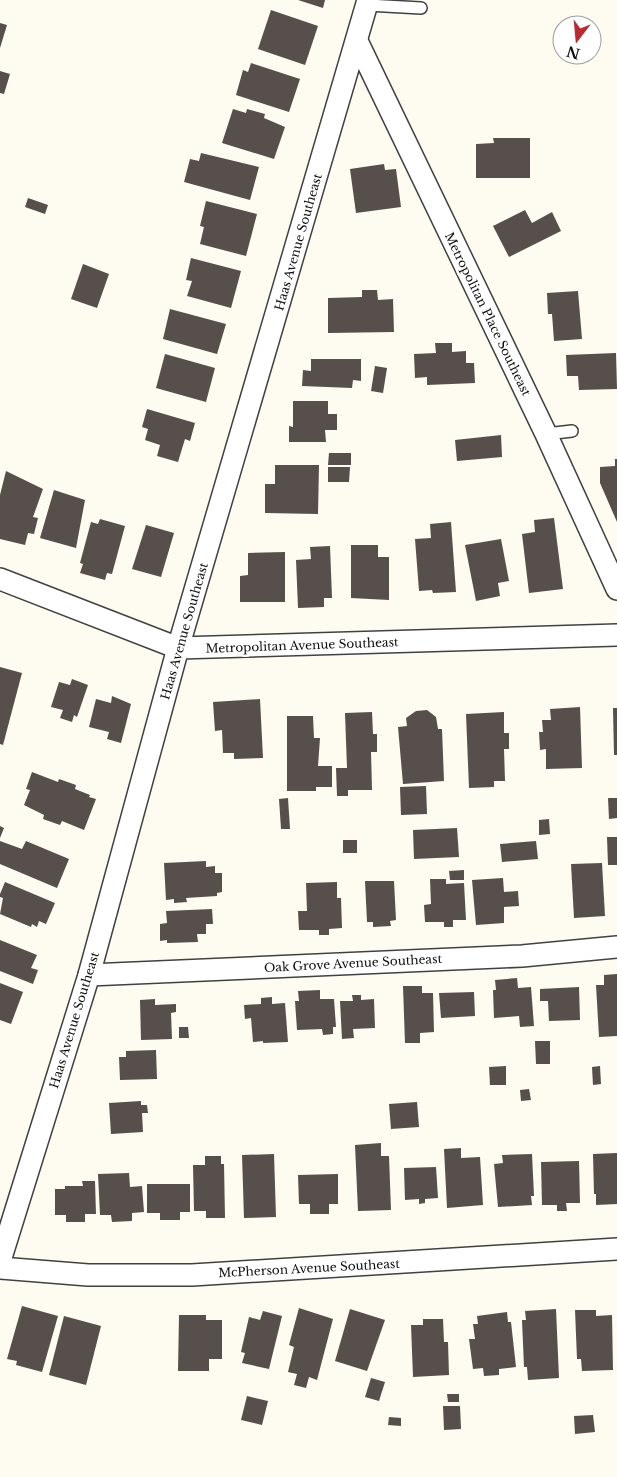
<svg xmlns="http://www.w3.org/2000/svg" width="617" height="1477" viewBox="0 0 617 1477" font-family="'Libre Baskerville',serif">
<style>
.building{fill:#564f4b}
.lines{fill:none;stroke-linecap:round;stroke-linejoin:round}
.service-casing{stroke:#414141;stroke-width:14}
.minor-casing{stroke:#414141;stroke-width:24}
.service{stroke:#fff;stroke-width:11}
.minor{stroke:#fff;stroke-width:21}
.labels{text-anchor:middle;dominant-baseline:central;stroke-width:5;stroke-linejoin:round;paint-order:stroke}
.street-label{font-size:12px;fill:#0e0e0e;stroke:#fff}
</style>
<rect width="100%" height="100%" fill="#fefbf0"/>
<g class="building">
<path d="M298,0H325L323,8Z"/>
<path d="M271,10L318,26L305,65L258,49Z"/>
<path d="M0,23L7,25L0,48Z"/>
<path d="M251,63L300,79L289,112L236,95L243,70L248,72Z"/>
<path d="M0,71L10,74L4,94L0,93Z"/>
<path d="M233,109L246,113L247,109L265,114L264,118L285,127L274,159L222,143Z"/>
<path d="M493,138H530V178H476V144L494,143Z"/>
<path d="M201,153L259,167L250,200L184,182L190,159L199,161Z"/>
<path d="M384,164L385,170L396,169L401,207L356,213L350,169Z"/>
<path d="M28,198L48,205L45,214L25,207Z"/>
<path d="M206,201L257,214L246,256L200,244L204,227L200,226Z"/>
<path d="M525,210L532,223L552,212L561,231L509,257L493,226Z"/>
<path d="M191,258L241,271L231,308L187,296L192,281L186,280Z"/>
<path d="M83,264L109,274L97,308L71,299Z"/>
<path d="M362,290H377L378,300L393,299L394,332L328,333V298L362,297Z"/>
<path d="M578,291L582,339L554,341L552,314H548L547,293Z"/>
<path d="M170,309L226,324L217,354L163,339Z"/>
<path d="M435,343H452V352L466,351V363H474L475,383L427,385V377L415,378L414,354L436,353Z"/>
<path d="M616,353L617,389L579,390L578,376H567L566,355Z"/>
<path d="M165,354L215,368L206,402L156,388Z"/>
<path d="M311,359H361V381L353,380L352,388L302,386L303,370L311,371Z"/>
<path d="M375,366L387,368L383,393L371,391Z"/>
<path d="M293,401H328V414H337V430H325L326,442H289V426L293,427Z"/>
<path d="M147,409L195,423L190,441L185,439L178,462L157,456L160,445L145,440L148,429L142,427Z"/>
<path d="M501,435L502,457L457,461L455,440Z"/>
<path d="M329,453H351V465H328Z"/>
<path d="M615,459H617V522L600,483V467L615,466Z"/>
<path d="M275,465H319L318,514L265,513V484H275Z"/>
<path d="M328,467H350L349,482H328Z"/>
<path d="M6,471L43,489L33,517L38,518L34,534L28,533L25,545L0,539V495Z"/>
<path d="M54,490L85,500L76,548L40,538Z"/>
<path d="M554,518L563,589L529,593L522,534L535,532L534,520Z"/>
<path d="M100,519L125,526L112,574L107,573L105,580L80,573L83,564L80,563L91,522L98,524Z"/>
<path d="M451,522L456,592L433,593L432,590L419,591L415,539L431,538L430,524Z"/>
<path d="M146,525L174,533L161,577L132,569Z"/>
<path d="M501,539L509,581L498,583L500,596L476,601L465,545Z"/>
<path d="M351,545H378V557H389V600L351,598Z"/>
<path d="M330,546L332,598H324V607L298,608L296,560L311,559L310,547Z"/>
<path d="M285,552V602H240V576L248,575V553Z"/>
<path d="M0,667L22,673L3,745L0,744Z"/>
<path d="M72,679L88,685L77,717L74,715L72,722L60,718L63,710L51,707L59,682L70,685Z"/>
<path d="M112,696L131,704L121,743L107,739L109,732L89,727L96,699L111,703Z"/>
<path d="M260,699L263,758L234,759V753H223L222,730L215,731L213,702Z"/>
<path d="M580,707L582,768L546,769V749L540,750L539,732H543L542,720H551L550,709Z"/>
<path d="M613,708H617V755H614Z"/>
<path d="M427,710L436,717L438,729H442L444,781L403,784L398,727L407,726L406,718L416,711Z"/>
<path d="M372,712L373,734H377V752H371L372,790H348V796H337L336,768H347L345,713Z"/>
<path d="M504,712V733H509V749H504L505,781H494V787L469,788L466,714Z"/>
<path d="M287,716H313L314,738H320L318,766H332V787H316V791H287Z"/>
<path d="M32,772L58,782L59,779L76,785L75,789L90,795L89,797L96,799L84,830L62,821L60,825L43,819L44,815L24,805L30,790L26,789Z"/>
<path d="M426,786L427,814L401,815L400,787Z"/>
<path d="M288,798L290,829H281L279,799Z"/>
<path d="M608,798H617V818L609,819Z"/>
<path d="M549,819L550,834L539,835V820Z"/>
<path d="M0,826L4,828L0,838Z"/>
<path d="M457,828L459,857L414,859L413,830Z"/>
<path d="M607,837H617V865H608Z"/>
<rect x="343" y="840" width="14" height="13"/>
<path d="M0,841L22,849L26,841L69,859L57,888L0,864Z"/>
<path d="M536,841L538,859L502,862L500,844Z"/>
<path d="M206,861V867L215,866V873H222V892L217,893V896L186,898L187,902L174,903V899L166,900L164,863Z"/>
<path d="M602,863L605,916L574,918L571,864Z"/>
<path d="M464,870V880H450L449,871Z"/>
<path d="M503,878L504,892L518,891L519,906L504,907V923L476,925L472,880Z"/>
<path d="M430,879H446V884L464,883L466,920H453V927H444V922H425L424,905L431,904Z"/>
<path d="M365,881H394L396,920L390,921L391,926L373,927V922H367Z"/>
<path d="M5,882L55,903L46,924L39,921L37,927L32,924L31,927L0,914L3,898L0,897V894Z"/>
<path d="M337,882V898H341L342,928L329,929V935H319V930H299L298,911H307L306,883Z"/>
<path d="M212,909L213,924H206V934H197L198,942L167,943V940L160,941V924L167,923L166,911Z"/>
<path d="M0,940L37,955L31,968L38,970L33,984L0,971Z"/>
<path d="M617,974V1036L599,1037L596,985H604V975Z"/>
<path d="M517,978L518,988L531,987L534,1026L520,1027L519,1016L494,1018L493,990H496L495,980Z"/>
<path d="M0,983L23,992L11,1024L0,1020Z"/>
<path d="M403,986H422V993H433L434,1032L420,1033V1043H405Z"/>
<path d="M579,987L580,1020L549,1021L548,1001H540V989Z"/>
<path d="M320,990V999H334L336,1027H333V1034L323,1035L322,1029L297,1030L295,1001H299L298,991Z"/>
<path d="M474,992L475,1016L441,1018L439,993Z"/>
<path d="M352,995H361V1000L374,999L375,1028L353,1029L354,1038L342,1039L340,1001H353Z"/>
<path d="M272,997V1004L285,1003L288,1042L263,1043V1041L253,1042L251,1018L245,1019L244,1005L261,1004V998Z"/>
<path d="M155,999V1005L176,1004V1012L171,1013L172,1039L141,1040L140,1000Z"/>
<path d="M179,1027H188L189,1038H179Z"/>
<path d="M535,1041H550V1064H536Z"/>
<path d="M156,1050L157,1079L120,1080L119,1057H126V1051Z"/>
<path d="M506,1066V1085H490L489,1067Z"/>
<path d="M600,1066L601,1084L593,1085L592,1067Z"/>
<path d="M529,1089L531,1100L521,1101L520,1090Z"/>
<path d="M141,1101V1105H147L148,1113H142L143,1132L111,1134L109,1103Z"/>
<path d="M417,1102L419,1127L391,1129L389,1104Z"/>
<path d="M381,1143V1156H389L391,1210L358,1211L355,1145Z"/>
<path d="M461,1148V1158L480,1157L483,1205L447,1208L444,1149Z"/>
<path d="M617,1153V1204L596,1205V1194H594L593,1154Z"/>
<path d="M274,1154L276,1217L244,1218L242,1155Z"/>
<path d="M532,1154L534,1196H531L532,1205L498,1207L494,1164L503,1163L502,1155Z"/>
<path d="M205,1156H221V1164H224L225,1218H206V1211H194L193,1165H205Z"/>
<path d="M579,1161L580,1203H566L567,1211H557V1205H542L541,1162Z"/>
<path d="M436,1167L438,1198L425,1199V1203L419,1204V1199L405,1200L404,1168Z"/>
<path d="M129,1173L130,1187L142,1186L144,1212L132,1213V1221L112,1222L111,1215H100L98,1174Z"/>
<path d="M338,1174V1204H329V1214H310V1204H299L298,1175Z"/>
<path d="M82,1181H95L96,1214H85V1222H66V1215H55V1189H65V1186H83Z"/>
<path d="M147,1184H190V1212H180V1220H160V1213H147Z"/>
<path d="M22,1306L58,1316L42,1372L16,1365L17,1361L7,1359Z"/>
<path d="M299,1308L333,1319L317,1380L309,1377L306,1388L294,1385L297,1374L288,1372L294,1347L289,1345Z"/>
<path d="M350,1309L385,1320L367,1371L335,1361Z"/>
<path d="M556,1309L559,1378L528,1380L527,1367H524L522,1320H526L525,1311Z"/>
<path d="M575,1310H596V1316L612,1315L613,1370L582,1371L581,1359H577Z"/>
<path d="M263,1311L282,1316L269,1369L242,1363L245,1353L241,1352L249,1317L260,1320Z"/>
<path d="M507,1312L508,1322H511L516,1367L499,1369V1375L484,1376L483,1368L473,1369L469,1339H475L473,1324H478L477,1316Z"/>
<path d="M179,1315H206V1320H222V1359H209V1371H178Z"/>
<path d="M64,1316L101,1326L86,1385L49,1375Z"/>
<path d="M423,1319H443L444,1342H448L449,1375L413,1377L411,1325H423Z"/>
<path d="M371,1378L385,1382L379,1401L365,1397Z"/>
<path d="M447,1394H459V1402H448Z"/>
<path d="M247,1396L268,1401L262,1425L241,1420Z"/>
<path d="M443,1406H460L461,1429L444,1430Z"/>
<path d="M593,1415L595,1432L575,1434L574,1416Z"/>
<path d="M389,1417L401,1418V1426L388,1425Z"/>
</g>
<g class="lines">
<g class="service-casing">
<g id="service">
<path d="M367,5L421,8"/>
<path d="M546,434L572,431"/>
</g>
</g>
<g class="minor-casing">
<g id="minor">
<path d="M357,41L546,434L617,589"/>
<path d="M0,579L178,648L617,635"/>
<path d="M89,975L522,956L617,947"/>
<path d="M0,1261L89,975L178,648L368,0"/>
<path d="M0,1268L88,1275H192L617,1249"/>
</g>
</g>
<use href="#service" class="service"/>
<use href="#minor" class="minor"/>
</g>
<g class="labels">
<g class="street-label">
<text transform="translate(298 242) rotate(-74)">Haas Avenue Southeast</text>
<text transform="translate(488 314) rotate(64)">Metropolitan Place Southeast</text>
<text transform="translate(184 631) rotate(-74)">Haas Avenue Southeast</text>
<text transform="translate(302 645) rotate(-2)">Metropolitan Avenue Southeast</text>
<text transform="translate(353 963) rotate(-3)">Oak Grove Avenue Southeast</text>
<text transform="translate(74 1020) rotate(-73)">Haas Avenue Southeast</text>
<text transform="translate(309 1268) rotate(-3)">McPherson Avenue Southeast</text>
</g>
</g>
<g transform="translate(577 40) rotate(196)"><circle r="24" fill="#ffffff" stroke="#9f9f9f"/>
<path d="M0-4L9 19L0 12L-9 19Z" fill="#b92b32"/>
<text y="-8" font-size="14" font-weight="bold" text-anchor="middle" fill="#0e0e0e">N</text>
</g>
</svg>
